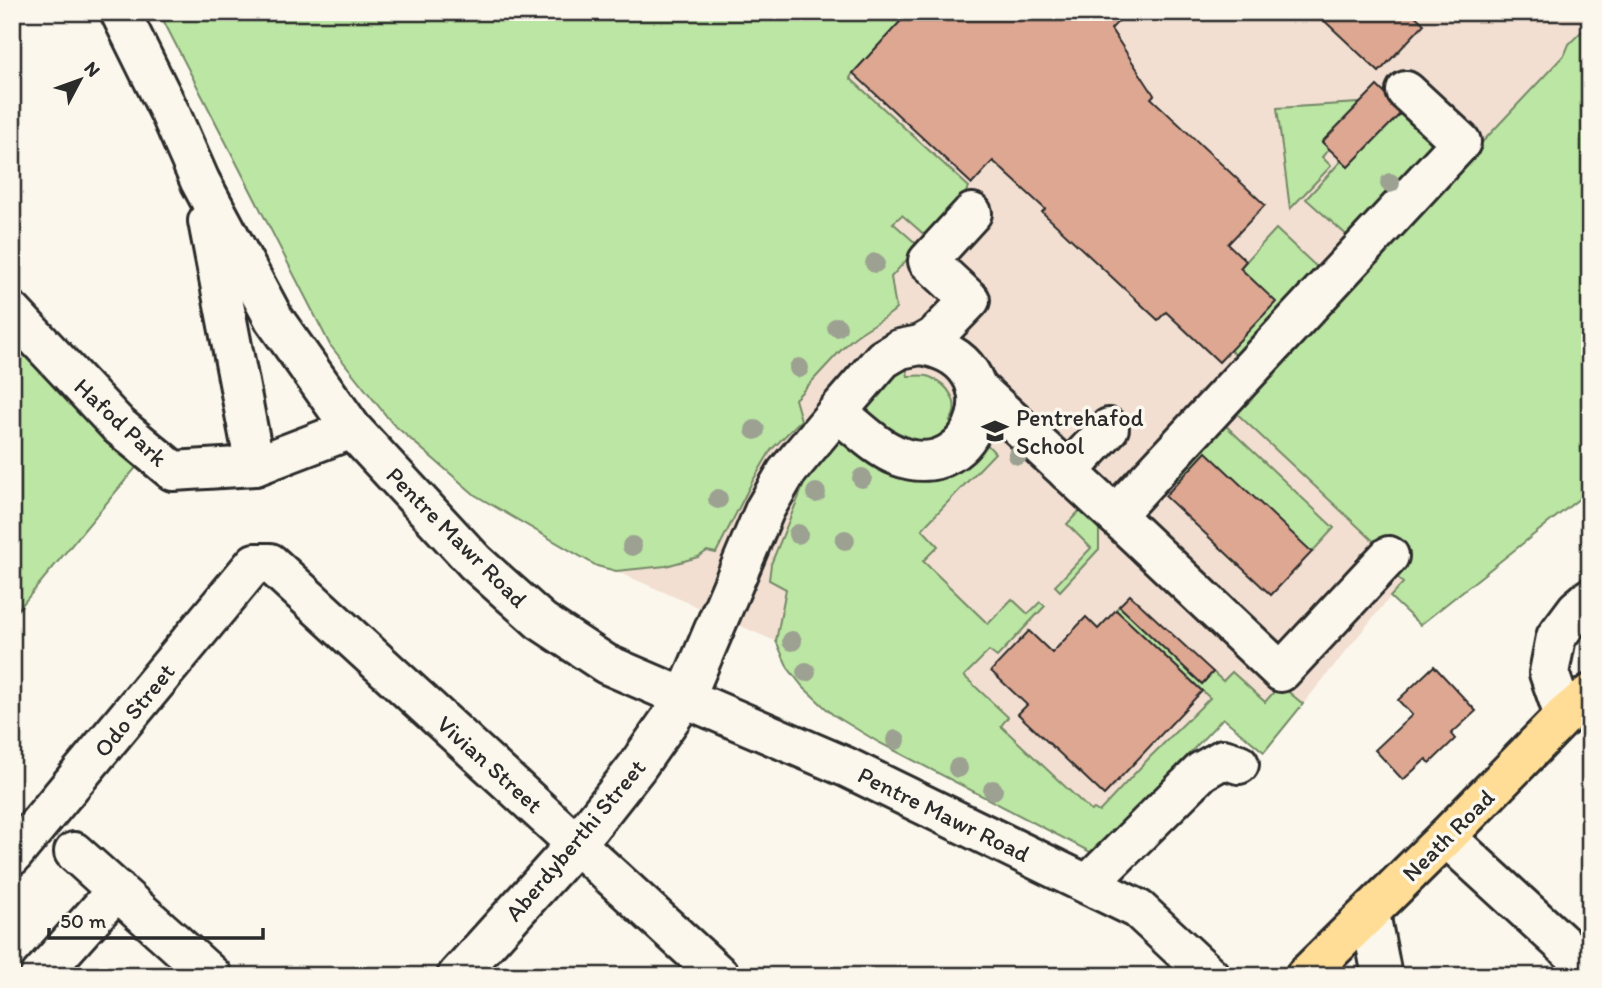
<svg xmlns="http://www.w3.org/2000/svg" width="1602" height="988" viewBox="0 0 1602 988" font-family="Itim,sans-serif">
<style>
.built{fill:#f2dfd1}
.green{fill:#bce6a3;stroke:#748867;stroke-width:2}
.building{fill:#dda792;stroke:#2b2b2b;stroke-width:2}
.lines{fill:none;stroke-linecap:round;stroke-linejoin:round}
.minor-casing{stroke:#2b2b2b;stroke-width:44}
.major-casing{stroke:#2b2b2b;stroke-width:44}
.minor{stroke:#fbf7ec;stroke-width:38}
.major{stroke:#ffdd96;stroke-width:38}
.tree{fill:#9ca192}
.labels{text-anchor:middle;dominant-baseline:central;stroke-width:7;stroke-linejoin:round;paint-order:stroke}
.poi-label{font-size:24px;fill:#2b2b2b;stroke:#fbf7ec;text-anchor:start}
.street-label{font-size:24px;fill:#2b2b2b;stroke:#fbf7ec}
</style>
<rect width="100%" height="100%" fill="#fbf7ec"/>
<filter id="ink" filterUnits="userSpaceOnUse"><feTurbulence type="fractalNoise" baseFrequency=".0143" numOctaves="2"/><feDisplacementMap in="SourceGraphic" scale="14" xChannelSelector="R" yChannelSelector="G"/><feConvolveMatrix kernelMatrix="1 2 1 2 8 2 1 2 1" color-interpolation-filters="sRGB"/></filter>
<g filter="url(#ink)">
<path class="built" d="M159,12H1590V490L1420,625L1390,597L1264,752L1223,718L1094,854L878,742L832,714L803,687L788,668L775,641L616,571L597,566L475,495L409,440L392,423L330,345Z"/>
<g class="green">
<path d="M159,12H909L853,73L850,78L969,187L961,200L927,237L902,215L893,223L919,246L891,277L896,309C882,322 864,328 850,341C831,360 814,380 795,399L801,420L771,450L752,482L716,553L707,551L698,557L666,566L616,571L597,566L475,495L392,423L330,345Z"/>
<path d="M1590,23V490L1420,625L1390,597L1403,583L1390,570L1396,562L1232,409L1565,54L1569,44Z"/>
<path d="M1360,103L1322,142L1329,149L1322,157L1331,166L1290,209L1277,108Z"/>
<path d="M1403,111L1432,139L1426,159L1350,238L1306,199L1341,161L1348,167Z"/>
<path d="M1276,229L1320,270L1241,360L1230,350L1275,302L1240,268Z"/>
<path d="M12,333L143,459L12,617Z"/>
<path d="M906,367L908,376C915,376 924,374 930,377C948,384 962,404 950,421L959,426L927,444L883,427L862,409L896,372Z"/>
<path d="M1224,424L1334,528L1312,552L1178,482L1174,478Z"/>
<path d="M849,428L892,460L983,440L995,453L922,529L938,546L923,561L988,624L1012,599L1028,614L1040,602L1045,606L997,657L989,651L964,676L1008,717L1001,726L1091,811L1094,809L1099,812L1150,757L1210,698L1116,610L1119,606L1202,684L1213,672L1223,681L1232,672L1265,702L1280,685L1303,704L1264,752L1223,718L1094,854L878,742L832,714L803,687L788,668L776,641L786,589L769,580L771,564L809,472Z"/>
<path d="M1085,505L1099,517V549L1060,591L1055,586L1091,548L1067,524Z"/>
</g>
<g class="building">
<path d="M909,12H1042L1047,17L1051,12H1127L1111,29L1154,95L1151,98L1265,205L1228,244L1246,261L1240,268L1276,302L1219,362L1166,312L1158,320L1042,212L1045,209L993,161L972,184L853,73Z"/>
<path d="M1315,12H1411L1424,24L1379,72Z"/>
<path d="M1377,86L1403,111L1348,167L1322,142Z"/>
<path d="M1206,452L1312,552L1271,595L1165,496Z"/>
<path d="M1130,595L1213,672L1202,684L1119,606Z"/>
<path d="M1116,610L1202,691L1104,795L1018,714L1027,705L991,671L1029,631L1052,653L1086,617L1098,629Z"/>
<path d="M1434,666L1476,711L1451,734L1455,739L1430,763L1426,759L1403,780L1375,750L1412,715L1398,700Z"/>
</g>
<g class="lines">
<g class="minor-casing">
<g id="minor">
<path d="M120,12L171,115L200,181L274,319L352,429L475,562L541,621L606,664L846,767L1138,909L1210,976"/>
<path d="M208,221L255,466"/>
<path d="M12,312L119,426L173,471L255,466L352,429"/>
<path d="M920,345C1019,359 978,487 898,456C876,448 856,426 837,412L883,359L900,349L920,345L934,337L970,300L928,261L972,213"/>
<path d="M976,387L1115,515L1461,142L1406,91"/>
<path d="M1068,472L1109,428"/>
<path d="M1115,515L1281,672L1389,556"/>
<path d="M1564,716L1549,673L1556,637L1577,609L1590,598"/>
<path d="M1446,837L1590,969"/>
<path d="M74,852L212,976"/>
<path d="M12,856L255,563H270L720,976"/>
<path d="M1088,884L1202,771L1223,759L1239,764"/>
<path d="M1370,913L1382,976"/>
<path d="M40,976L117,890"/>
<path d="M457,976L577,843L636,768L685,698L765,509L786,473L837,412"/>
</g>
</g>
<g class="major-casing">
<path id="major" d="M1305,976L1446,837L1564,716L1590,694"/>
</g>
<use href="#minor" class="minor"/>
<use href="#major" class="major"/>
</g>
<g class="tree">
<circle cx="1390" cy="183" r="10"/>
<circle cx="875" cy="263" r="10"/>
<circle cx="837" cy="327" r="10"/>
<circle cx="799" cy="368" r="10"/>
<circle cx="755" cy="430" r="10"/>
<circle cx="1018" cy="455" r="10"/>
<circle cx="862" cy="478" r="10"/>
<circle cx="816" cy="493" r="10"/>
<circle cx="718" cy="499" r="10"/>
<circle cx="798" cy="534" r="10"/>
<circle cx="845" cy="540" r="10"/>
<circle cx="632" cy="546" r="10"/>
<circle cx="792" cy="641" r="10"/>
<circle cx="806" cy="672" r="10"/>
<circle cx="896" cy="740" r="10"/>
<circle cx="958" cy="768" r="10"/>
<circle cx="993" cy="790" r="10"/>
</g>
</g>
<defs>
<g id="school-bare" transform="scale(2.1)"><path d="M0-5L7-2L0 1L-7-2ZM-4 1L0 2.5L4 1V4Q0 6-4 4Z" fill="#2b2b2b" stroke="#fbf7ec" stroke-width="2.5" paint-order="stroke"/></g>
</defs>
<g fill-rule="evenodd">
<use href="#school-bare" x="995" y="431"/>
</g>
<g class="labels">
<g class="poi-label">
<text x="1016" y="417">Pentrehafod<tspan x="1016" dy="28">School</tspan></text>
</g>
<g class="street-label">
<text transform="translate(121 422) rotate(43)">Hafod Park</text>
<text transform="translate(457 537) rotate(45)">Pentre Mawr Road</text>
<text transform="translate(134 710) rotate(-51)">Odo Street</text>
<text transform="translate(490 764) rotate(42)">Vivian Street</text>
<text transform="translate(944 814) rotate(26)">Pentre Mawr Road</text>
<text transform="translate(1448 835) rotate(-45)">Neath Road</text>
<text transform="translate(575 840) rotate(-50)">Aberdyberthi Street</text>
</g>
</g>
<rect width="1602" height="988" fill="none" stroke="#fbf7ec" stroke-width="42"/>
<rect x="21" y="21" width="1560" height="946" fill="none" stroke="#2b2b2b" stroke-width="2.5" filter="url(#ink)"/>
<g transform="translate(80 80) rotate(49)" stroke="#fbf7ec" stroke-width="5" paint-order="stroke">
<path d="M0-5L12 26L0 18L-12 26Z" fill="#2b2b2b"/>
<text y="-10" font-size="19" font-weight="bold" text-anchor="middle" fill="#2b2b2b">N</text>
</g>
<path d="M49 928v10h214v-10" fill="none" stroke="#2b2b2b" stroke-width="3.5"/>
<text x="60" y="928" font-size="21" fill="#2b2b2b" stroke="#fbf7ec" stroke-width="5" paint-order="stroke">50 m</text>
</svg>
